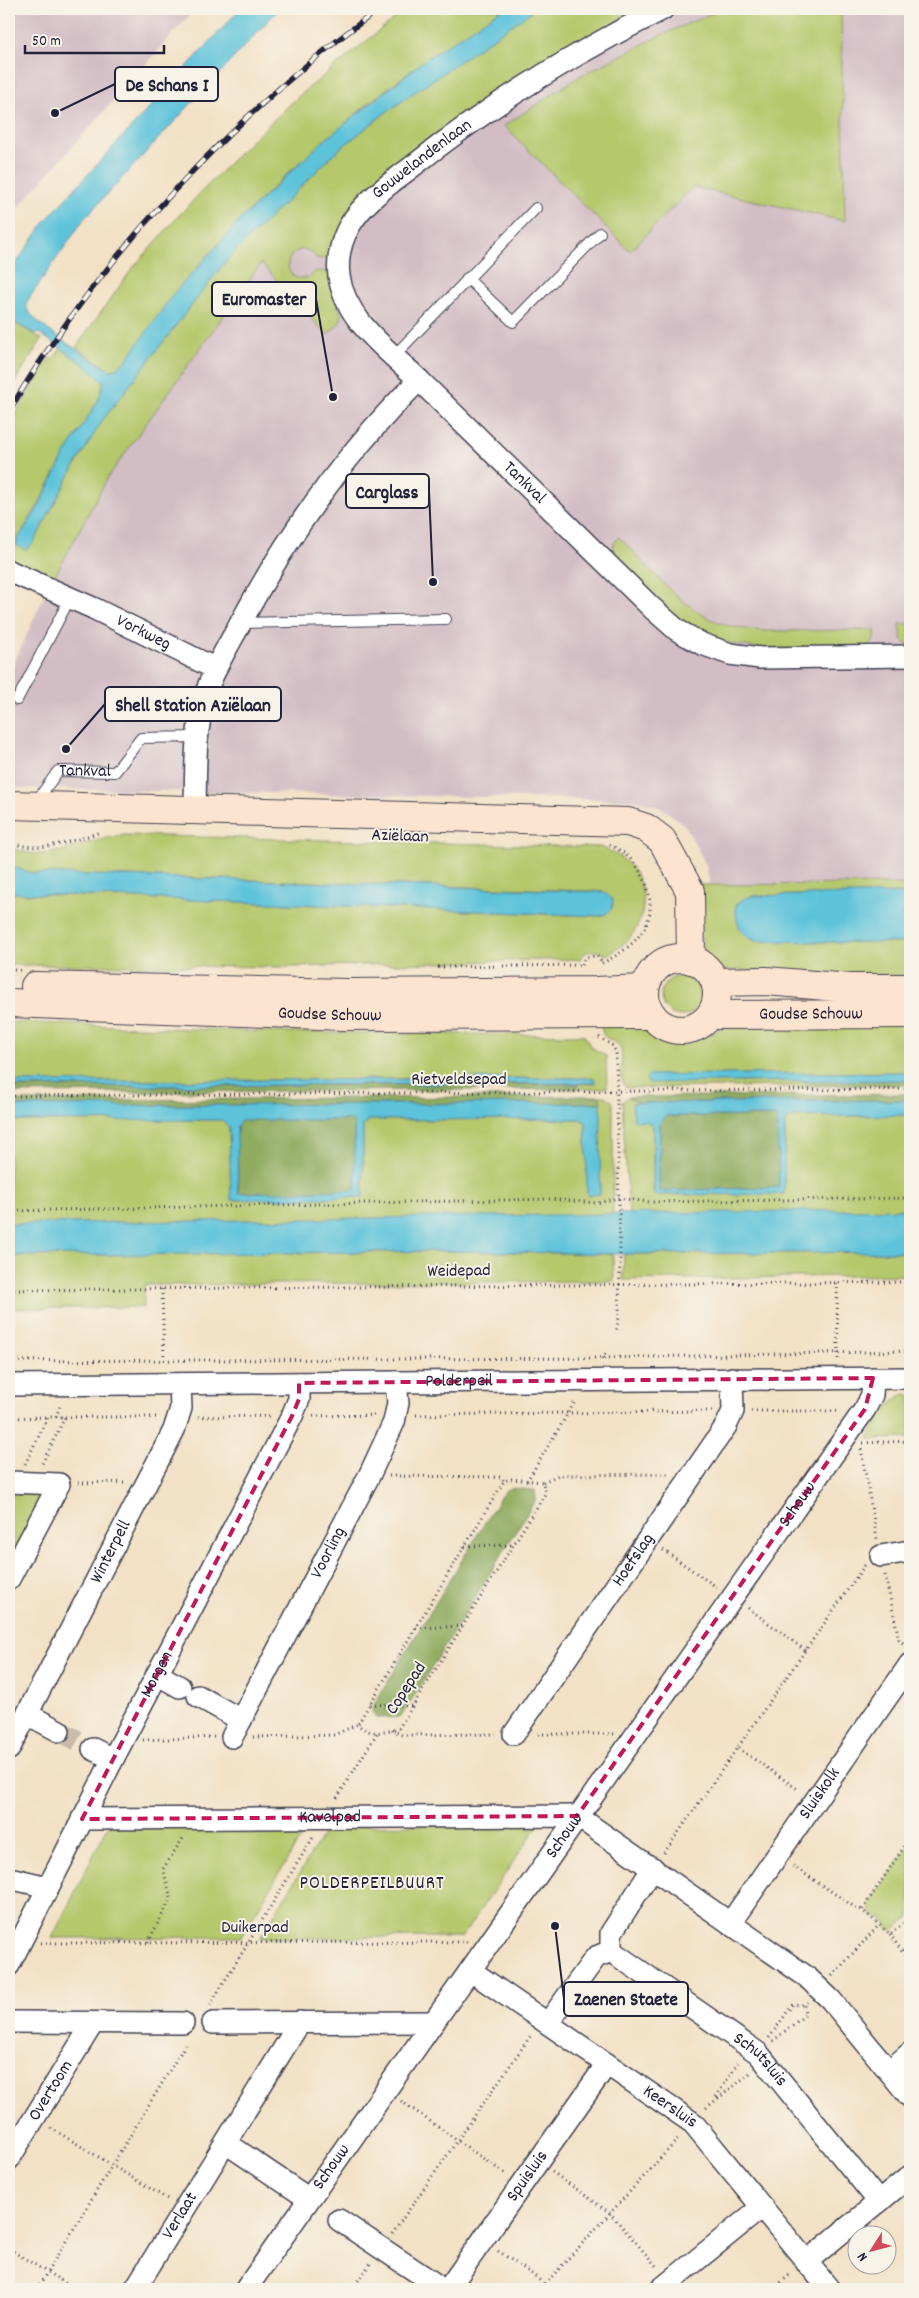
<svg xmlns="http://www.w3.org/2000/svg" width="919" height="2298" viewBox="0 0 919 2298" font-family="Dekko,sans-serif">
<style>
.industrial{fill:#d2bdc5}
.green{fill:#b5c86c;stroke:#6c7554}
.forest{fill:#90ac60;stroke:#59674e}
.water{fill:#5dc3da;stroke:#40728a;fill-rule:evenodd}
.lines{fill:none;stroke-linecap:round;stroke-linejoin:round}
.street-tunnel{stroke:#c8bba9;stroke-width:21;stroke-dasharray:21 11;stroke-linecap:butt}
.lane-casing{stroke:#413f50;stroke-width:12}
.street-casing{stroke:#413f50;stroke-width:24}
.secondary-casing{stroke:#413f50;stroke-width:30}
.path{stroke:#413f50;stroke-width:3;stroke-dasharray:1 4;stroke-linecap:butt}
.lane{stroke:#fff;stroke-width:10}
.street{stroke:#fff;stroke-width:21}
.secondary{stroke:#fde4d0;stroke-width:28}
.rail-casing{stroke:#22223b;stroke-width:5.5}
.rail{stroke:#f7f3e8;stroke-width:4;stroke-dasharray:11;stroke-linecap:butt}
.marked{fill:none;stroke:#c2185b;stroke-width:4;stroke-dasharray:10 6;stroke-linejoin:round}
.labels{text-anchor:middle;dominant-baseline:central;stroke-width:4;stroke-linejoin:round;paint-order:stroke}
.street-label{font-size:18px;fill:#22223b;stroke:#f7f3e8}
.neighbourhood-label{font-size:19px;letter-spacing:1px;fill:#22223b;stroke:#f7f3e8}
.leader{fill:none;stroke:#22223b;stroke-width:2}
.callout-dot{fill:#22223b;stroke:#f7f3e8;stroke-width:2}
.callout{fill:#f7f3e8;stroke:#22223b;stroke-width:2}
.callout-label{font-size:19px;text-anchor:middle;font-weight:bold;fill:#22223b}
</style>
<rect width="100%" height="100%" fill="#f7f3e8"/>
<filter id="ink" filterUnits="userSpaceOnUse"><feTurbulence type="fractalNoise" baseFrequency=".02" numOctaves="2"/><feDisplacementMap in="SourceGraphic" scale="10" xChannelSelector="R" yChannelSelector="G"/><feConvolveMatrix kernelMatrix="1 2 1 2 8 2 1 2 1" color-interpolation-filters="sRGB"/></filter>
<filter id="wash" filterUnits="userSpaceOnUse"><feTurbulence type="fractalNoise" baseFrequency=".0096" numOctaves="4" result="noise"/><feDisplacementMap in="SourceGraphic" scale="20" xChannelSelector="R" yChannelSelector="G"/><feGaussianBlur stdDeviation="1.12" result="paint"/><feColorMatrix in="noise" values="0 0 0 0 0 0 0 0 0 0 0 0 0 0 0 0 0 1.4 0 .05"/><feComposite in="paint" operator="in"/></filter>
<g filter="url(#wash)">
<rect width="100%" height="100%" fill="#f2e1c5"/>
<g class="industrial">
<path d="M9,9H195L9,218Z"/>
<path d="M639,9H910V884H710L706,865L685,825L662,808L637,800L9,788V674L44,596L108,477L262,262L493,93L576,42Z"/>
</g>
<g class="green">
<path d="M406,9H503L426,59L370,102L289,172L241,219L175,293L125,362L114,370H109L76,347L132,269L183,211L243,149L300,95Z"/>
<path d="M535,9H639L535,66L433,136L380,179L330,259L316,258C304,236 274,262 296,278H308L316,271L329,272L334,297L342,316L339,324L327,335L261,263L108,477L51,583L9,563V424L50,357L53,360L61,348L102,378L104,382C101,404 76,435 64,456C50,481 39,506 23,530L26,550L34,542L69,476L102,421L226,261L337,151L385,113Z"/>
<path d="M722,9H841L845,221L693,187L630,251L504,126L580,76L661,35Z"/>
<path d="M15,323L42,339L9,391V327Z"/>
<path d="M619,537C648,566 677,604 715,621C732,628 751,630 768,631L875,630C876,638 873,643 866,647C803,648 728,660 675,617C654,600 635,578 616,558C611,549 611,545 619,537Z"/>
<path d="M900,624H910V647L902,640Z"/>
<path d="M125,835L600,847C655,864 658,932 606,955C596,949 586,949 580,959L289,967L9,965V893L600,916L607,913L613,907L604,892L589,891L32,873L9,866V848C19,850 29,854 40,854C69,853 96,837 125,835Z"/>
<path d="M910,884V893L753,896L736,905C736,923 738,933 755,941L910,943V976L723,970L715,962L710,961L703,951L697,885Z"/>
<circle cx="681" cy="996" r="20"/>
<path d="M910,1020V1072L649,1075L646,1078L805,1081L806,1086L627,1088C616,1080 624,1062 621,1050C617,1036 601,1045 601,1023L642,1028L647,1031L651,1029C663,1037 676,1043 691,1039C697,1038 701,1034 707,1036L722,1028Z"/>
<path d="M9,1022L270,1032L584,1035L591,1047L606,1056L607,1088L577,1089L578,1084H595L594,1078H543L9,1082Z"/>
<path d="M600,1096H605L613,1102V1216L9,1224V1121L222,1120L229,1127L232,1200L363,1197V1126L368,1120L580,1119L586,1122L587,1193L600,1194Z"/>
<path d="M628,1097L641,1103H632L653,1126V1192L784,1193L785,1122L792,1117L910,1115V1209L629,1216L622,1102Z"/>
<path d="M449,1251L613,1254L614,1281L144,1285V1307L9,1309V1256Z"/>
<path d="M910,1252V1275L623,1280L624,1254Z"/>
<path d="M906,1394L910,1395V1438L868,1439C876,1423 887,1400 906,1394Z"/>
<path d="M9,1494H46L9,1566Z"/>
<path d="M109,1824H309L241,1937L52,1938Z"/>
<path d="M539,1824L462,1937L260,1938L328,1826Z"/>
<path d="M910,1844V1917L893,1930H889L884,1920L871,1914L869,1905Z"/>
</g>
<g class="forest">
<path d="M910,1080V1085L806,1086L805,1081Z"/>
<path d="M578,1084L577,1089L9,1093V1087Z"/>
<path d="M910,1094V1100L641,1103L628,1097Z"/>
<path d="M600,1096L601,1103L9,1106V1101Z"/>
<path d="M666,1116H777L779,1187L659,1191L660,1123Z"/>
<path d="M242,1120H351L354,1124L355,1191L238,1193L237,1126Z"/>
<path d="M511,1488L535,1490L536,1499L403,1714L398,1717L377,1718L372,1712L373,1706L501,1496L506,1490Z"/>
</g>
<g class="water">
<path d="M240,9H279L84,219L26,303C25,322 93,358 109,370H114L125,362L174,293L205,259L241,219L322,142L426,59L502,9H535L385,113L337,151L226,261L102,421L69,476L34,542L26,550L17,546V540L39,506L64,456L99,399L104,382L82,363L39,333L35,334L15,323L9,327V273L47,219Z"/>
<path d="M9,866L32,873L604,892L613,900C613,910 609,913 600,916L9,893Z"/>
<path d="M910,893V943L755,941C738,933 736,923 736,905L743,899L753,896Z"/>
<path d="M910,1072V1080L648,1083L646,1078L649,1075Z"/>
<path d="M543,1078H594L596,1083L9,1087V1082Z"/>
<path d="M910,1100V1115L792,1117L785,1122L784,1194L654,1195L653,1126L648,1122L634,1120L632,1103ZM666,1116H777L779,1187L659,1191L660,1123Z"/>
<path d="M601,1103L600,1194L589,1196L587,1193L586,1122L580,1119L368,1120L363,1126V1197L231,1200L229,1127L222,1120L9,1121V1106ZM242,1120H351L354,1124L355,1190L238,1193L237,1126Z"/>
<path d="M910,1209V1252L624,1254L449,1251L9,1256V1224Z"/>
</g>
</g>
<g filter="url(#ink)">
<g class="lines">
<path class="street-tunnel" d="M59,1731L93,1749"/>
<g class="lane-casing">
<g id="lane">
<path d="M467,278L513,322L600,233"/>
<path d="M394,356L536,208"/>
<path d="M240,623L446,619"/>
<path d="M17,700L69,600"/>
<path id="s1" d="M36,802L58,771L115,772L141,738L197,737"/>
</g>
</g>
<g class="street-casing">
<g id="street">
<path id="s2" d="M419,380C389,351 345,320 339,276C337,259 341,240 350,225C364,201 391,183 413,166C491,104 574,53 663,9"/>
<path id="s3" d="M9,571L93,608L216,669"/>
<path id="s4" d="M195,809C196,773 194,736 204,700C211,673 227,648 240,624C288,534 346,452 419,380L652,608L677,630L702,644L730,654L760,658L910,656"/>
<path id="s5" d="M9,1385L910,1378"/>
<path d="M9,1482L59,1484L9,1579"/>
<path d="M881,1556L910,1551"/>
<path d="M157,1674L180,1687"/>
<path d="M198,1696L241,1720"/>
<path d="M27,1714L59,1731"/>
<path id="s6" d="M514,1734L726,1426L733,1411L732,1378"/>
<path id="s7" d="M232,1737L369,1476L394,1422L398,1403L396,1382"/>
<path id="s8" d="M9,1749L174,1430L181,1408L180,1384"/>
<path d="M93,1749L113,1759"/>
<path id="s9" d="M82,1819L577,1816L807,1977L831,2000L910,2097"/>
<path d="M9,1878L48,1887"/>
<path id="s10" d="M731,1922L910,1664"/>
<path id="s11" d="M611,1951L758,2053L879,2202"/>
<path id="s12" d="M9,1965L113,1759L292,1416L299,1399V1383"/>
<path id="s13" d="M471,1971L693,2123L829,2289"/>
<path d="M9,2022L183,2023"/>
<path d="M213,2023L434,2022"/>
<path d="M548,2023L596,1957L611,1951V1933L653,1868"/>
<path d="M889,2071L910,2053"/>
<path d="M226,2143L309,2199"/>
<path id="s14" d="M9,2159L93,2023"/>
<path d="M339,2220L435,2284L437,2289"/>
<path d="M806,2262L910,2176"/>
<path id="s15" d="M135,2289L300,2022"/>
<path id="s16" d="M246,2289L865,1409L872,1395L873,1378"/>
<path id="s17" d="M448,2289L607,2064"/>
<path d="M661,2289L762,2207"/>
</g>
</g>
<g class="secondary-casing">
<g id="secondary">
<path d="M9,805L628,822L646,828L662,840L690,891L691,960"/>
<circle cx="681" cy="994" r="36"/>
<path d="M715,982L766,981L850,988H910"/>
<path d="M35,986L348,993L595,991L645,989"/>
<path id="s18" d="M9,1003L344,1016L652,1015"/>
<path id="s19" d="M711,1015L910,1014"/>
</g>
</g>
<g class="path">
<path d="M9,842C40,854 70,841 101,832"/>
<path d="M602,963C617,956 632,946 642,932C663,903 640,855 609,845"/>
<path d="M582,965L584,960L587,957L597,956L602,963"/>
<path d="M438,967L582,965"/>
<path d="M9,970H20"/>
<path d="M599,1037L613,1046L616,1053L620,1256L619,1318L616,1332"/>
<path d="M9,1096L910,1089"/>
<path d="M9,1211L549,1199L597,1203L618,1198L649,1202L910,1198"/>
<path d="M837,1283L838,1360"/>
<path d="M162,1289L164,1359"/>
<path d="M9,1290L910,1282"/>
<path d="M602,1359L606,1353"/>
<path d="M9,1361L602,1358L910,1351"/>
<path d="M751,1411H840"/>
<path d="M416,1415L712,1411"/>
<path d="M313,1416L377,1415"/>
<path d="M56,1417L61,1403"/>
<path d="M65,1417H160"/>
<path d="M198,1417L270,1416"/>
<path d="M9,1418L48,1417"/>
<path d="M863,1443L910,1441"/>
<path d="M861,1449L877,1539"/>
<path d="M25,1464L48,1417H65L42,1464"/>
<path d="M389,1476L501,1477L504,1481"/>
<path d="M511,1479L543,1482L545,1494L399,1728C387,1733 367,1736 358,1724L362,1717L504,1481Z"/>
<path d="M527,1481L576,1400"/>
<path d="M543,1482L559,1475L669,1474"/>
<path d="M78,1483L127,1482"/>
<path d="M465,1546L514,1545"/>
<path d="M663,1550L718,1588"/>
<path d="M885,1575L899,1639L906,1646"/>
<path d="M748,1608L806,1651"/>
<path d="M416,1628L462,1626"/>
<path d="M370,1704L412,1706"/>
<path d="M392,1730L402,1735L496,1734"/>
<path d="M538,1734H614"/>
<path d="M253,1737L334,1735L358,1724"/>
<path d="M143,1740L215,1737"/>
<path d="M738,1748L799,1790"/>
<path d="M337,1798L377,1733"/>
<path d="M910,1838L862,1910L890,1934L910,1919"/>
<path d="M664,1853L865,1565"/>
<path d="M793,1866L856,1908L862,1910"/>
<path d="M890,1934L910,1963"/>
<path d="M148,1942L171,1898L163,1869L183,1838"/>
<path d="M41,1943L467,1942"/>
<path d="M832,1976L879,1925"/>
<path d="M210,2005L314,1836"/>
<path d="M769,2038L793,2004L804,2005"/>
<path d="M773,2041L805,2015L804,2005L807,2002"/>
<path d="M716,2097L738,2063"/>
<path d="M401,2101L507,2175"/>
<path d="M706,2108L750,2073"/>
<path d="M51,2128L169,2200"/>
<path d="M552,2172L610,2213L658,2268"/>
<path d="M392,2234L532,2034"/>
<path d="M9,2249L75,2289"/>
<path d="M498,2251L535,2276L549,2289"/>
<path d="M545,2284L680,2137"/>
<path d="M37,2289L187,2042"/>
<path d="M352,2289L371,2263"/>
<path d="M773,2289L792,2273"/>
</g>
<use href="#lane" class="lane"/>
<use href="#street" class="street"/>
<use href="#secondary" class="secondary"/>
<g class="rail-casing">
<path id="rail" d="M9,411C103,254 231,116 379,9"/>
</g>
<use href="#rail" class="rail"/>
</g>
</g>
<path class="marked" d="M873,1378L865,1409L577,1816L82,1819L292,1416L299,1399V1383Z"/>
<g class="labels">
<g class="street-label">
<text stroke="none"><textPath href="#s2" startOffset="285">Gouwelandenlaan</textPath></text>
<text stroke="none"><textPath href="#s4" startOffset="645">Tankval</textPath></text>
<text stroke="none"><textPath href="#s3" startOffset="148">Vorkweg</textPath></text>
<text stroke="none"><textPath href="#s1" startOffset="65">Tankval</textPath></text>
<text transform="translate(400 837) rotate(2)">Aziëlaan</text>
<text stroke="none"><textPath href="#s18" startOffset="321">Goudse Schouw</textPath></text>
<text stroke="none"><textPath href="#s19" startOffset="100">Goudse Schouw</textPath></text>
<text x="459" y="1080">Rietveldsepad</text>
<text transform="translate(459 1272) rotate(-1)">Weidepad</text>
<text stroke="none"><textPath href="#s5" startOffset="450">Polderpeil</textPath></text>
<text stroke="none"><textPath href="#s16" startOffset="959">Schouw</textPath></text>
<text stroke="none"><textPath href="#s8" startOffset="222">Winterpell</textPath></text>
<text stroke="none"><textPath href="#s7" startOffset="208">Voorling</textPath></text>
<text stroke="none"><textPath href="#s6" startOffset="211">Hoefslag</textPath></text>
<text stroke="none"><textPath href="#s12" startOffset="326">Morgen</textPath></text>
<text transform="translate(407 1689) rotate(-57)">Copepad</text>
<text stroke="none"><textPath href="#s10" startOffset="156">Sluiskolk</textPath></text>
<text stroke="none"><textPath href="#s9" startOffset="248">Kavelpad</textPath></text>
<text stroke="none"><textPath href="#s16" startOffset="554">Schouw</textPath></text>
<text x="255" y="1928">Duikerpad</text>
<text stroke="none"><textPath href="#s11" startOffset="185">Schutsluis</textPath></text>
<text stroke="none"><textPath href="#s14" startOffset="80">Overtoom</textPath></text>
<text stroke="none"><textPath href="#s13" startOffset="241">Keersluis</textPath></text>
<text stroke="none"><textPath href="#s16" startOffset="149">Schouw</textPath></text>
<text stroke="none"><textPath href="#s17" startOffset="138">Spuisluis</textPath></text>
<text stroke="none"><textPath href="#s15" startOffset="86">Verlaat</textPath></text>
</g>
<g class="neighbourhood-label">
<text x="372" y="1884">POLDERPEILBUURT</text>
</g>
</g>
<path class="leader" d="M55 113L115 84M333 397L316 299M433 582L429 491M66 749L105 704M555 1926L564 1999"/>
<g class="callout-dot">
<circle cx="55" cy="113" r="5"/>
<circle cx="333" cy="397" r="5"/>
<circle cx="433" cy="582" r="5"/>
<circle cx="66" cy="749" r="5"/>
<circle cx="555" cy="1926" r="5"/>
</g>
<g class="callout">
<rect x="115" y="67" width="103" height="34" rx="5"/>
<rect x="212" y="282" width="104" height="34" rx="5"/>
<rect x="346" y="474" width="83" height="34" rx="5"/>
<rect x="105" y="687" width="176" height="34" rx="5"/>
<rect x="564" y="1982" width="124" height="34" rx="5"/>
</g>
<g class="callout-label">
<text x="167" y="91">De Schans I</text>
<text x="264" y="305">Euromaster</text>
<text x="387" y="498">Carglass</text>
<text x="193" y="711">Shell Station Aziëlaan</text>
<text x="626" y="2005">Zaenen Staete</text>
</g>
<rect width="919" height="2298" fill="none" stroke="#f7f3e8" stroke-width="30"/>
<g transform="translate(872 2250) rotate(234)"><circle r="24" fill="#f7f3e8" stroke="#a29fa3"/>
<path d="M0-4L9 19L0 12L-9 19Z" fill="#d1495b"/>
<text y="-8" font-size="14" font-weight="bold" text-anchor="middle" fill="#22223b">N</text>
</g>
<path d="M25 45v8h139v-8" fill="none" stroke="#22223b" stroke-width="2.5"/>
<text x="32" y="45" font-size="15" fill="#22223b" stroke="#f7f3e8" stroke-width="4" paint-order="stroke">50 m</text>
</svg>
